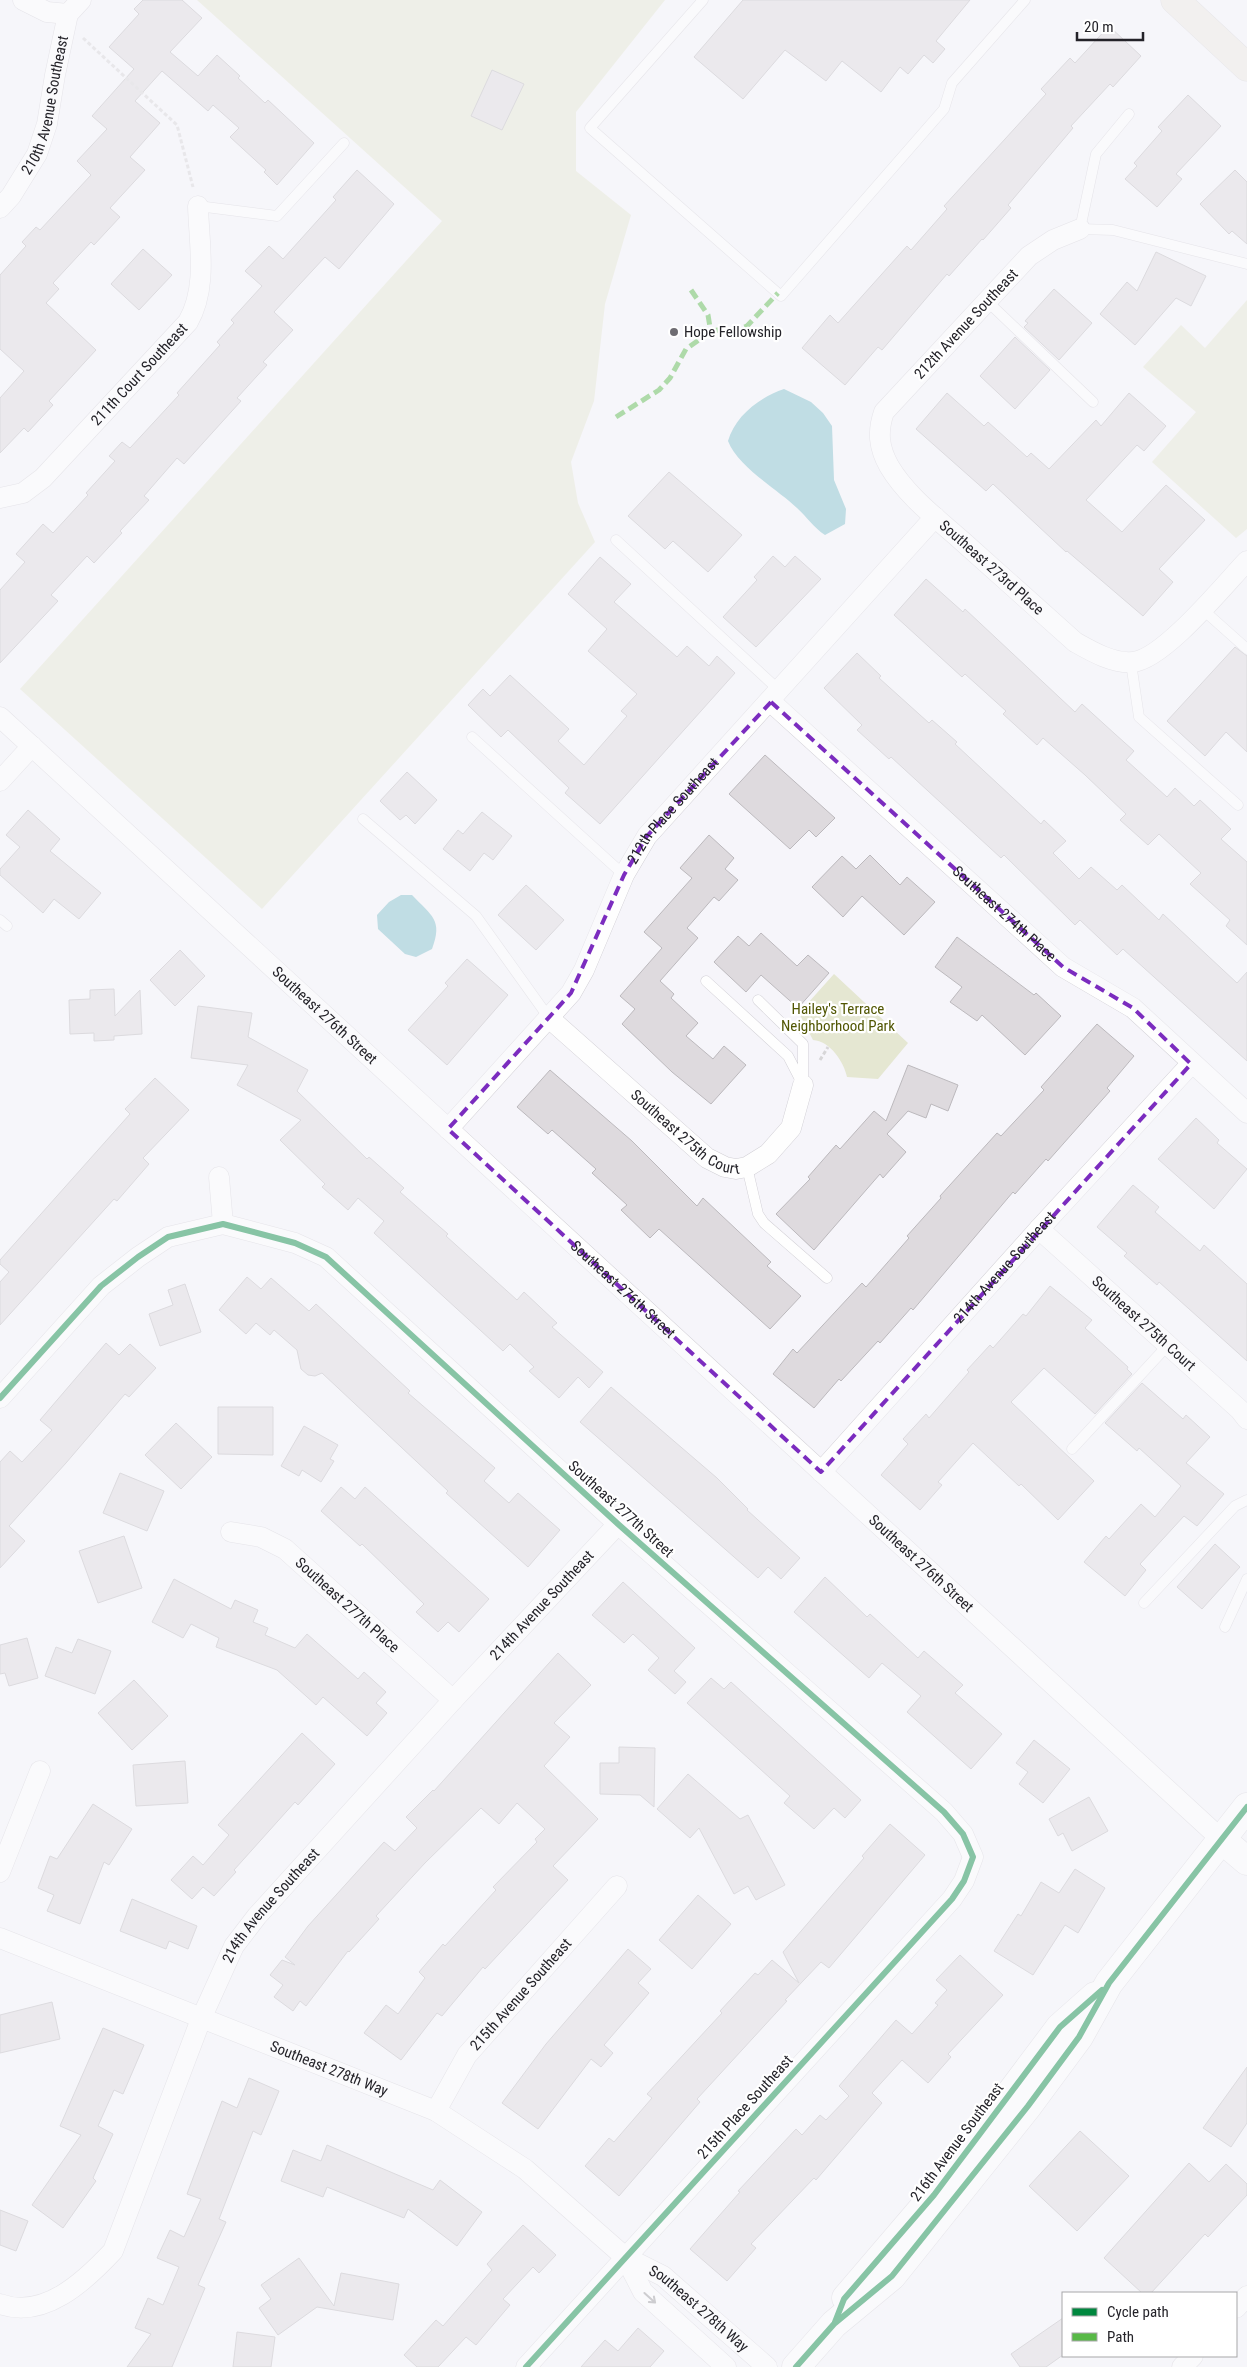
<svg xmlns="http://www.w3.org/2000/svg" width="1247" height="2367" viewBox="0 0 1247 2367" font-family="'Roboto Condensed',sans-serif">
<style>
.green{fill:#e5e7d2}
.water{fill:#7ebec9}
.building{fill:#dedade;stroke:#bcb9bd}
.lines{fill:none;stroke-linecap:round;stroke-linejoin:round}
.lane-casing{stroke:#d2d0d6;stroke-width:11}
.street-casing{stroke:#d2d0d6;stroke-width:21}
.secondary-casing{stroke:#d2d0d6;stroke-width:29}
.primary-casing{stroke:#d4d3d7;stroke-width:29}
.path{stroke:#d7d6d8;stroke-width:3;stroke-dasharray:4 2.5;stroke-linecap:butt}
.lane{stroke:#fefefe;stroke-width:10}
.street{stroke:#fefefe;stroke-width:20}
.secondary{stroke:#fefefe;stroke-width:28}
.primary{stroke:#ede9e2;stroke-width:28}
.quiet{stroke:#58b947;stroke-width:5;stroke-dasharray:10 5;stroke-linecap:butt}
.cycleway-casing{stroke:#fff;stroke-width:9}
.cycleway{stroke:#00873e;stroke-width:6}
.oneway{stroke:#9c9b9e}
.marked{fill:none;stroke:#7b2cbf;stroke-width:4;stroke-dasharray:10 6;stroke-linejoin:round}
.poi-dot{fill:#6e6c72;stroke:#fff;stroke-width:2}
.labels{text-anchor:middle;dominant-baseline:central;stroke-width:4.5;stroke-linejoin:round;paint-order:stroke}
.street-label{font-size:15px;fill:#242329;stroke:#fff}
.poi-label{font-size:15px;fill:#242329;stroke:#fff;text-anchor:start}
.park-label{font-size:15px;fill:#515603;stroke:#fff}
</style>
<rect width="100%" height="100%" fill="#f6f5fa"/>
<g class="green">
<path d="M197,0H665L576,112V171L631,215L605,304L594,401L571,462L578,503L595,542L262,909L20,689L442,221Z"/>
<path d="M1247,300V529L1236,538L1152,462L1196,412L1143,367L1181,325L1205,348Z"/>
<path d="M834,974L908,1043L878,1079L847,1077C844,1062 830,1041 813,1040L799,1013Z"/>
</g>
<g class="water">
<path d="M784,389L811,402L823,413L832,426L834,480L846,509L845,524L825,535C814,528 807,517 797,508C777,489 738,467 728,441C735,416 760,397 784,389Z"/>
<path d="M401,895H412C432,916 443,920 432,949L416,957L405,954L378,929L377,915L389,902Z"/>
</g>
<g class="building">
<path d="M143,0H182L202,18L170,52L198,76L217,55L240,76L238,78L265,103L268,100L314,143L277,185L264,172L266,170L230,137L239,128L213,105L208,111L162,71L135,101L160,123L130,157L145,170L110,208L120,217L94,245L91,242L53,283L59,289L46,303L96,350L49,401L53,405L28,432L24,428L0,453V398L24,371L0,349V275L26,246L22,242L36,227L40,230L91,175L77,161L107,129L92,116L134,69L109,47L139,14L134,9Z"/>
<path d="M743,0H970L936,41L945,49L933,63L924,55L908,74L900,67L881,92L842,61L826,81L785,50L743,99L694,57Z"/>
<path d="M1109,26L1141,56L1113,87L1110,84L1071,126L1073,128L1008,205L1011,208L983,240L982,239L949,276L947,274L882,350L878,347L845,385L802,348L830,315L838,323L907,246L911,250L947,209L944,206L1046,94L1041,89L1070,58L1075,63Z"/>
<path d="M492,70L524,84L502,130L471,116Z"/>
<path d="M1188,95L1221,126L1176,174L1182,179L1157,207L1125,179L1137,166L1134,163L1162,131L1158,127Z"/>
<path d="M357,170L394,204L339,269L325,257L274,312L293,330L263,362L267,365L237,398L241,401L184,464L177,458L144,496L149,500L120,531L122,533L94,563L87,556L51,595L58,601L0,663V590L25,562L16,554L43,524L53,533L88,495L86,493L115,461L109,456L122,442L130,448L179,395L177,393L220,345L217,342L234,323L231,320L262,286L245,271L269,246L283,259L336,200L333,197Z"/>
<path d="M1235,170L1247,182V244L1232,231L1229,234L1200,204Z"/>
<path d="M143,249L172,275L139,310L111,284Z"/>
<path d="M1156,252L1206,276L1191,306L1176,298L1135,345L1100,314L1127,282L1137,291Z"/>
<path d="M1054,289L1092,323L1059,360L1024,327L1028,323L1025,321Z"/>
<path d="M1015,337L1050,370L1015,409L980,376Z"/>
<path d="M947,393L984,426L988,422L1027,457L1031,453L1049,469L1096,420L1101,426L1129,393L1166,426L1144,451L1137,445L1086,500L1122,532L1166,485L1205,520L1159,569L1173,582L1143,616L1067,551L1066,552L993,484L986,491L916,429Z"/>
<path d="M669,472L742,535L708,572L673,541L665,549L628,516Z"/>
<path d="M773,556L785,567L795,556L821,579L756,647L723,617L757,580L754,577Z"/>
<path d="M600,557L631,584L614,602L677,657L687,646L709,666L717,656L735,673L600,824L565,793L569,788L508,730L501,737L468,705L483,689L490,696L510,675L569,729L558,741L584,765L627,716L621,711L637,694L588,651L607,629L568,594Z"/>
<path d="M926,579L963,612L965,609L1075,712L1082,704L1115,734L1134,751L1126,760L1167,797L1175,788L1194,806L1200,800L1231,829L1221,839L1247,862V945L1226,926L1230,920L1190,884L1201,873L1159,834L1148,845L1120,820L1126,814L1085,775L1043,738L1037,745L1003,714L1006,711L965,674L962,677L894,615Z"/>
<path d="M1235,647L1247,656V752L1226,732L1205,756L1167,721Z"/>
<path d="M857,653L881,676L879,678L929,723L932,720L957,742L955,744L1041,824L1044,820L1066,841L1053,853L1079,879L1091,867L1117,890L1122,885L1159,920L1163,914L1237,983L1247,972V1061L1123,949L1117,955L1080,920L1075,925L1004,855L1001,858L891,757L889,759L857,730L862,725L824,688Z"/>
<path d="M765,755L835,818L816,837L809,830L790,849L729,794Z"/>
<path d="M407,772L437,800L415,824L406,815L400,820L380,801Z"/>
<path d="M28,810L60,839L50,851L101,893L79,919L54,899L43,913L0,875V869L20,847L6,835Z"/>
<path d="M482,812L512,836L493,860L484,853L470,871L443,849L458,830L463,834Z"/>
<path d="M709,835L734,858L725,869L738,880L719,901L714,897L687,928L698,938L660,981L674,994L671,998L698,1023L686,1036L713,1059L724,1046L746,1065L711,1104L672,1072L622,1024L635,1009L620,996L662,948L644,932L692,878L680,868Z"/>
<path d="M870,855L900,885L907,877L935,902L904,935L862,896L843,917L812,887L842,856L856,869Z"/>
<path d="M526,885L564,920L536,950L498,915Z"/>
<path d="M761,933L797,966L808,955L829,973L798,1008L761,975L746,992L714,962L738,936L749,946Z"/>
<path d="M957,937L1034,995L1036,993L1061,1016L1025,1055L982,1015L977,1021L950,1002L962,987L935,967Z"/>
<path d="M180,950L205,976L175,1006L150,980Z"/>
<path d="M467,959L508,995L447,1065L408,1030L448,986L445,983Z"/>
<path d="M114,989L115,1016L140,990L142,1034L114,1036V1040L94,1041V1033L70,1034L69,1000L90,999V990Z"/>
<path d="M198,1006L252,1013L248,1037L308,1070L297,1091L367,1159L369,1157L404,1188L400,1192L448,1234L446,1236L517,1300L524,1292L557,1323L552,1327L603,1372L589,1388L578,1377L559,1398L529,1371L534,1367L510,1344L503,1351L374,1233L384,1221L358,1198L348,1210L322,1187L325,1184L280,1140L301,1120L237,1085L248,1065L191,1058Z"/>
<path d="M1097,1024L1134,1056L1107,1088L1110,1091L1048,1161L1046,1159L1015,1194L1013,1192L913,1310L911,1308L880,1343L878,1341L841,1381L839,1379L814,1408L773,1374L793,1349L797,1353L862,1283L866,1287L909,1238L907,1236L941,1198L940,1196L997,1133L1001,1136L1044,1090L1041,1087Z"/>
<path d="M908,1065L958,1085L948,1111L931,1104L926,1118L908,1111L887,1134L906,1152L883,1178L880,1174L814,1250L776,1214L810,1179L808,1177L836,1145L840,1149L874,1111L886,1121Z"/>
<path d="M550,1070L632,1141L697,1206L703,1198L771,1262L767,1266L801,1296L770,1329L659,1229L650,1238L621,1210L627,1205L592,1173L596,1169L552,1130L548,1134L517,1107Z"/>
<path d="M155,1078L189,1110L143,1158L149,1164L117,1201L114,1199L0,1325V1282L9,1272L0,1264V1260L130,1114L125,1109Z"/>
<path d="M1196,1118L1219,1140L1217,1143L1247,1169L1214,1209L1158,1159Z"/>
<path d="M1133,1185L1159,1207L1155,1212L1200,1251L1204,1245L1247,1284V1361L1159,1282L1157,1285L1124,1256L1127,1253L1097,1227Z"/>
<path d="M247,1277L261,1289L271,1278L309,1311L316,1304L410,1391L408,1393L495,1468L484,1481L509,1503L518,1493L560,1530L528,1567L446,1493L448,1491L322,1373L315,1376L308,1375L301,1369L297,1350L274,1330L270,1335L256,1323L246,1334L219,1310Z"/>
<path d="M185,1284L201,1332L160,1346L149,1314L173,1305L168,1290Z"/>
<path d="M1050,1286L1092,1320L1085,1328L1128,1367L1127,1369L1132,1374L1095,1414L1044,1368L1011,1402L1094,1481L1058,1520L1021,1484L1019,1486L973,1443L938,1482L942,1485L920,1510L881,1475L908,1444L903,1439L926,1414L929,1418L969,1372L967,1370L990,1345L993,1348L1023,1314L1026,1316Z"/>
<path d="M106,1343L119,1355L130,1344L156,1368L129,1397L125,1394L66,1463L9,1526L25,1541L0,1568V1462L10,1451L22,1462L52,1430L40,1420Z"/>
<path d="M1142,1383L1183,1419L1186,1415L1210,1437L1186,1463L1224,1494L1197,1526L1184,1516L1140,1564L1146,1570L1125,1596L1084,1562L1106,1536L1109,1539L1141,1504L1155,1517L1181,1486L1139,1448L1137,1451L1105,1423Z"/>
<path d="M611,1387L717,1478L748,1509L747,1510L800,1558L781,1579L768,1567L758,1578L580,1422Z"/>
<path d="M218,1407H273V1455L218,1454Z"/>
<path d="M176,1423L212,1457L181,1489L145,1455Z"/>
<path d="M304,1426L338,1445L330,1459L334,1461L321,1482L302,1470L299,1476L281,1466Z"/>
<path d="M120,1473L164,1491L147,1531L103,1513Z"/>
<path d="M341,1487L355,1499L365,1487L489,1599L459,1632L448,1622L438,1632L416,1612L424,1604L362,1544L360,1546L321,1511Z"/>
<path d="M124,1536L142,1588L98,1603L79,1551Z"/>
<path d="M1215,1544L1240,1567L1202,1609L1177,1587Z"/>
<path d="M825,1577L867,1617L870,1614L918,1658L924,1651L963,1685L955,1693L1002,1734L971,1769L907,1712L921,1696L882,1663L869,1678L794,1612Z"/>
<path d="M174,1579L231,1609L235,1600L258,1610L253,1622L268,1628L265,1635L295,1648L307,1634L358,1679L364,1672L386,1692L376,1703L387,1713L367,1736L323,1697L316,1705L277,1670L216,1647L219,1638L191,1624L183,1638L152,1622Z"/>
<path d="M623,1582L695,1648L674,1671L686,1682L675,1694L648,1670L659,1658L633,1634L624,1643L592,1615Z"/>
<path d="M27,1638L38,1678L9,1686L5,1673L0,1674V1645Z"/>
<path d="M78,1639L111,1651L95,1694L45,1676L56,1647L72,1653Z"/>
<path d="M558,1653L591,1685L554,1723L570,1737L544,1766L598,1819L553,1866L568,1880L485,1969L483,1967L442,2016L437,2013L401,2060L364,2033L386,2005L398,2014L425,1978L419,1972L443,1944L445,1946L496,1890L493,1887L537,1842L535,1839L545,1829L517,1803L499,1824L481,1808L425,1863L376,1916L379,1919L349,1952L348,1951L306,2006L300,2001L293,2011L274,1997L283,1985L270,1975L282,1960L295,1965L285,1957L308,1926L384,1842L395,1851L417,1828L406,1817L433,1790L434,1791Z"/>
<path d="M711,1678L724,1689L731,1682L861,1800L845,1818L834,1808L814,1829L784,1803L790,1796L687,1703Z"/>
<path d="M134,1680L168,1716L132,1750L98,1713Z"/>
<path d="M302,1733L335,1764L298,1805L295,1802L234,1870L236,1872L214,1896L203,1887L192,1899L171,1880L193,1856L203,1865L229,1835L218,1825Z"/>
<path d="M1034,1740L1070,1769L1043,1803L1019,1784L1028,1772L1016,1763Z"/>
<path d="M619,1747L655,1748L654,1807L640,1795L600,1794V1763H619Z"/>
<path d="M185,1761L188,1803L136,1806L133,1765Z"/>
<path d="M688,1774L740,1819L748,1815L785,1885L756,1900L748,1886L734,1894L699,1828L690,1838L657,1809Z"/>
<path d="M1089,1797L1108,1831L1072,1851L1063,1833L1058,1836L1049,1819Z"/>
<path d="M93,1804L132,1829L109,1865L104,1862L80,1924L47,1911L54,1895L38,1888L50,1856L57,1859Z"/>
<path d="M890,1824L925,1855L829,1968L821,1962L785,2000L787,2001L697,2099L700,2102L619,2196L585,2166L609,2138L614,2142L652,2098L647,2094L722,2013L720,2011L755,1973L758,1975L772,1960L799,1983L783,1952L864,1858L862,1856Z"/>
<path d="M1075,1869L1105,1888L1078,1933L1065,1925L1033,1975L994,1951L1018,1914L1021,1916L1041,1882L1059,1893Z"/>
<path d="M698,1895L731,1924L692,1969L659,1940Z"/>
<path d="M132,1899L197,1926L188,1949L169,1941L166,1949L120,1931Z"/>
<path d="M628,1949L651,1969L638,1983L649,1993L604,2045L613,2053L601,2067L591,2059L538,2129L502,2103L546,2044Z"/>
<path d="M960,1955L1003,1995L948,2054L951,2057L928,2083L902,2060L872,2093L882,2103L816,2180L814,2178L751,2244L756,2248L727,2281L690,2249L740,2192L738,2191L796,2129L802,2135L820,2115L826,2120L849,2096L839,2086L896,2020L912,2034L938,2005L935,2003L947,1990L936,1980Z"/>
<path d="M52,2002L60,2039L0,2053V2015Z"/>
<path d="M103,2028L144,2045L123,2094L114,2090L98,2126L113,2134L93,2178L96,2181L63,2228L32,2205L81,2135L60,2126Z"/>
<path d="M1247,2067V2123L1231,2147L1203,2128Z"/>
<path d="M249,2078L279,2091L261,2135L253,2131L219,2219L226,2222L198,2285L205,2288L172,2367H127L151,2334L135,2328L148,2298L163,2305L179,2267L157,2258L170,2230L184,2237L201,2199L187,2194L222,2101L237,2108Z"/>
<path d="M1080,2131L1129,2176L1077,2231L1029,2186Z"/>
<path d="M327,2145L433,2190L440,2180L482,2212L457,2246L408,2209L404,2218L327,2187L323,2197L281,2181L293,2150L321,2161Z"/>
<path d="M1189,2163L1209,2182L1226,2164L1247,2184V2195L1208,2237L1205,2234L1151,2293H1142L1104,2258Z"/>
<path d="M0,2210L28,2221L16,2251L0,2245Z"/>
<path d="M523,2225L556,2255L539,2273L533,2267L503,2299L510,2305L476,2345L466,2337L438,2367H417L404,2355L436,2320L443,2326L492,2270L487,2264Z"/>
<path d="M299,2258L334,2306L341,2273L399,2284L393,2320L317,2307L278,2335L259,2308L271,2299L261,2285Z"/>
<path d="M1063,2318V2355L1046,2367H1020L1011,2354Z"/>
<path d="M638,2328L664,2351L650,2367H581L605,2340L618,2351Z"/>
<path d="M237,2332L275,2337L271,2367H233Z"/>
</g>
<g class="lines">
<g class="lane-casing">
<g id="lane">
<path d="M703,0L590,128L781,296L944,109L952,83L1025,0"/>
<path d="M1129,114L1096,154L1080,229L1113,230L1247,264"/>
<path d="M198,206L277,216L344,143"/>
<path d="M988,302L1093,402"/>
<path d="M616,540L780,691"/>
<path d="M1201,608L1247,649"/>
<path d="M1131,663L1139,717L1238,805"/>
<path d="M472,737L624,875"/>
<path d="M363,819L476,916L549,1018"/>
<path d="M0,920L7,926"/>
<path d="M706,981L788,1056L803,1085V1044L758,1000"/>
<path d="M747,1167L758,1214L764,1223L827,1278"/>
<path d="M1072,1449L1168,1345"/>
<path d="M1144,1603L1235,1506L1247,1500"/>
<path d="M1225,1627L1247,1579"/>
</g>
</g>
<g class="street-casing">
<g id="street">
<path d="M23,0L47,12L68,14"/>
<path id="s1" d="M0,208L11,196L37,154L47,124L55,75L68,14L81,0"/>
<path id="s2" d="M1080,229L1053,240L1029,256L884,412C877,432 879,448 889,466C906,495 936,518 961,540C999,574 1037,608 1075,642C1091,651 1113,664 1133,662C1164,659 1224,585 1247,561"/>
<path id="s3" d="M0,498L23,493L43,478L188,322C208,287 199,244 198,206"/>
<path id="s4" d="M771,702L1063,967L1133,1008L1247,1113"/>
<path id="s5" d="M0,717L1221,1839"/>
<path d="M0,781L32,746"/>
<path id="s6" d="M549,1018L707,1158L725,1167L736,1169L747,1167L768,1154L791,1128L803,1085"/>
<path id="s7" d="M448,1129L571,993L584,970L624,875L647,836L935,517"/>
<path d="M219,1177L223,1224"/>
<path id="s8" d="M1039,1229L1240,1410L1247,1419"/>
<path d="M0,1398L101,1286L138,1257L168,1237L223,1224L295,1243L326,1257L618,1524L944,1812L963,1834L973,1857L964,1881L952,1899L526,2367"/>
<path id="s9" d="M821,1472L1039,1229L1191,1064"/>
<path id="s10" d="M231,1532L261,1537L285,1549L453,1700"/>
<path d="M0,1872L40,1771"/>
<path id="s11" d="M0,1938L436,2111L525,2169L625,2257L663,2276L767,2367"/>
<path id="s12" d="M436,2111L467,2055L617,1886"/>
<path d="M625,2257L643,2292L726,2367"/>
<path id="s13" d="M0,2304C44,2320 85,2281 113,2251L201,2019L234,1946L257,1916L453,1700L618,1524"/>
<path d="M1236,2308L1247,2296"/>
<path d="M1182,2367L1193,2356"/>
</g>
</g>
<g class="secondary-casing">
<g id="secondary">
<path d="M1221,1839L1247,1861"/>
<path d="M846,2298L934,2195L1060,2027L1095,1996"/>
<path d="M796,2367L834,2324L892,2276L1028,2106L1079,2037L1109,1983L1247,1807"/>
</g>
</g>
<g class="primary-casing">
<path id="primary" d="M1175,0L1247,67"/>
</g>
<g class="path">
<path d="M83,38L177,125L193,187"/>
<path d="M820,1060L828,1047"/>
</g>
<use href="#lane" class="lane"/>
<use href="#street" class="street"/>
<use href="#secondary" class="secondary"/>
<use href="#primary" class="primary"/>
<g class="quiet">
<path d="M691,290L708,315L711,333"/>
<path d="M616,417L659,390L670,378L686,349L703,337L717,330L736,331L747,326L778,293"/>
</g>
<g class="cycleway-casing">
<g id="cycleway">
<path d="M0,1398L101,1286L138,1257L168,1237L223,1224L295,1243L326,1257L618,1524L944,1812L963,1834L973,1857L964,1881L952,1899L526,2367"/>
<path d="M835,2322L844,2299L934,2195L1060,2027L1102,1990"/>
<path d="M796,2367L834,2324L892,2276L1028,2106L1079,2037L1109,1983L1247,1807"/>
</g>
</g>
<use href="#cycleway" class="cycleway"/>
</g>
<defs><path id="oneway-shaft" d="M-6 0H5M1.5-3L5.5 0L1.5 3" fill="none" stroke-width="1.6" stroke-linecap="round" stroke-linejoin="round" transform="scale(1.25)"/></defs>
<use class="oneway" href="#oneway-shaft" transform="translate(650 2298) rotate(42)"/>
<path d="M0 0H1247V2367H0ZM771,702L1063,967L1133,1008L1191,1064L821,1472L448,1129L571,993L624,875L647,836Z" fill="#f6f5fa" fill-opacity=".55" fill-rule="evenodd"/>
<path class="marked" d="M771,702L1063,967L1133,1008L1191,1064L821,1472L448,1129L571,993L624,875L647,836Z"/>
<circle class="poi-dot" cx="674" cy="332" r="5"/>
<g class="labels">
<g class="street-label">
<text stroke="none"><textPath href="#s1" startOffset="115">210th Avenue Southeast</textPath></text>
<text transform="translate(966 324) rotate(-47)">212th Avenue Southeast</text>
<text stroke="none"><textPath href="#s3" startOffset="190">211th Court Southeast</textPath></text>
<text stroke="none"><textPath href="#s2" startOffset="472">Southeast 273rd Place</textPath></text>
<text stroke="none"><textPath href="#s7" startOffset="394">212th Place Southeast</textPath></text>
<text stroke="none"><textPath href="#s4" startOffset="315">Southeast 274th Place</textPath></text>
<text stroke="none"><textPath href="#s5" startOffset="441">Southeast 276th Street</textPath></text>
<text stroke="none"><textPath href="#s6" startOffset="179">Southeast 275th Court</textPath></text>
<text stroke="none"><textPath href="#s9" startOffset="275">214th Avenue Southeast</textPath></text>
<text stroke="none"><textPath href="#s5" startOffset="846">Southeast 276th Street</textPath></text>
<text stroke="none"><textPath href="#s8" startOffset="141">Southeast 275th Court</textPath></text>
<text transform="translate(621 1509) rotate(42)">Southeast 277th Street</text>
<text stroke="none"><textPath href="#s5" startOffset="1251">Southeast 276th Street</textPath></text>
<text stroke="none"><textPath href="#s13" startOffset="920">214th Avenue Southeast</textPath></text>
<text stroke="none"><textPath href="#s10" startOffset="141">Southeast 277th Place</textPath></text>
<text stroke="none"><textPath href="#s13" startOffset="515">214th Avenue Southeast</textPath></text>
<text stroke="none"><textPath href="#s12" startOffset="145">215th Avenue Southeast</textPath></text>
<text stroke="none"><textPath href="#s11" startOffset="354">Southeast 278th Way</textPath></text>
<text transform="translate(745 2107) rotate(-48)">215th Place Southeast</text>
<text transform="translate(957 2142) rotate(-53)">216th Avenue Southeast</text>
<text stroke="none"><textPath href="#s11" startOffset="799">Southeast 278th Way</textPath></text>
</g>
<g class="poi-label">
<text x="684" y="332">Hope Fellowship</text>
</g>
<g class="park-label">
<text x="838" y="1009">Hailey's Terrace<tspan x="838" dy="17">Neighborhood Park</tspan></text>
</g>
</g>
<rect x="1062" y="2292" width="175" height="65" fill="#ffffff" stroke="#a7a7a9"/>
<rect x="1072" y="2308" width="25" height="8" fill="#00873e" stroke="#a7a7a9"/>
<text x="1107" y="2317" font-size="15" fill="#242329">Cycle path</text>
<rect x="1072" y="2333" width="25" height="8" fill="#58b947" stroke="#a7a7a9"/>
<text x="1107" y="2342" font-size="15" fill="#242329">Path</text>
<path d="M1077 32v8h66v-8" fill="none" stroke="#242329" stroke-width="2.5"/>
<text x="1084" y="32" font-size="15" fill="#242329" stroke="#ffffff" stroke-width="4" paint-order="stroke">20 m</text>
</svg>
